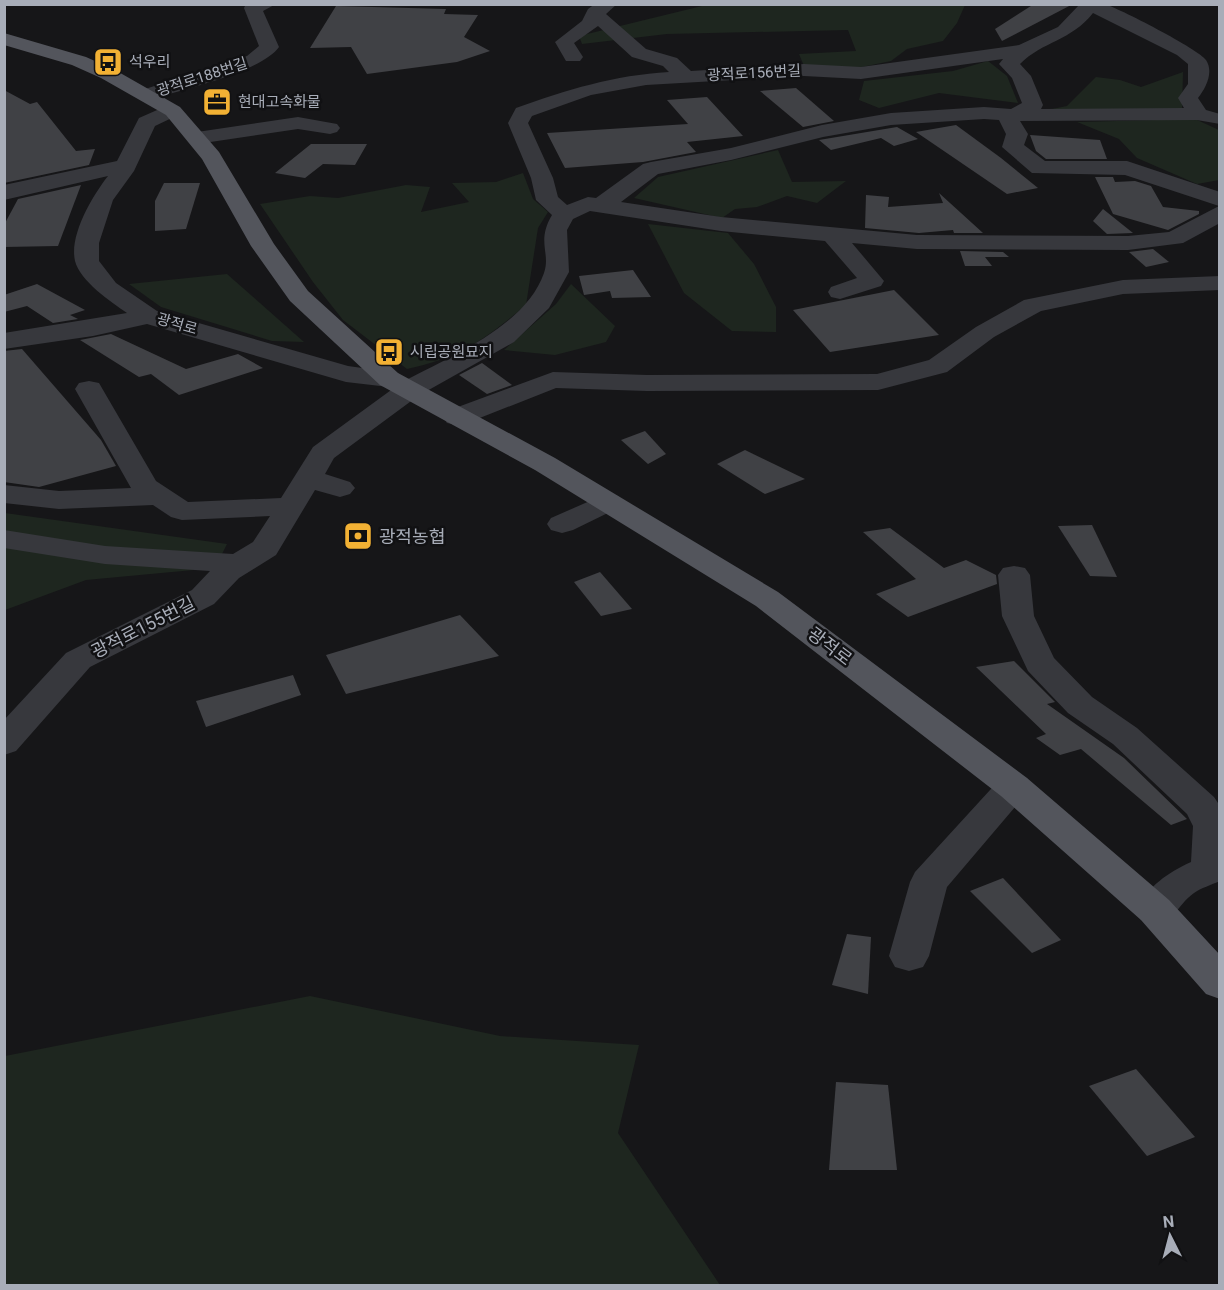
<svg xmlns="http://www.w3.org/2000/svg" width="1224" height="1290" viewBox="0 0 1224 1290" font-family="Roboto,'Noto Sans KR',sans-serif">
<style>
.green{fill:#1e261f}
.building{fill:#404145}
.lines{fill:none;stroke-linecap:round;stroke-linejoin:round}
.minor{fill:#37383d;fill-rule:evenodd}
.major{fill:#53555c;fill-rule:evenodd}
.labels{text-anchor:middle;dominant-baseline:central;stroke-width:5;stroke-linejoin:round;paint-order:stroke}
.far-poi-label{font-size:15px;fill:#a8adb8;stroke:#111113;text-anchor:start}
.far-street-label{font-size:15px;fill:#a8adb8;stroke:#111113}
.poi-label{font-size:18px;fill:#a8adb8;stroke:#111113;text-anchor:start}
.street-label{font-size:18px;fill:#a8adb8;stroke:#111113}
</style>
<rect width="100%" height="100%" fill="#161618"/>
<g class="green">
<path d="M706,5H965L957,23L943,41L907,49L891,61L857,68L804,66L799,54L856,51L848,30L667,34L582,44L579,36Z"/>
<path d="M988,61L1007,76L1018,103L939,93L879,108L859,100L864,81L953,71Z"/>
<path d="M1183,72L1182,109L1042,111L1067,106L1096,77L1120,80L1141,87Z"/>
<path d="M1195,119L1219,130V180L1197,184L1137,158L1119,139L1077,122Z"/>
<path d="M778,150L792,182L846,181L817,203L787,196L757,207L735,209L722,218L634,198L658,177Z"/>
<path d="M523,173L533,199L548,212L538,228L526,305C484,340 461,357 407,369L343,320L313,282L260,204L310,196L338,198L406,185L430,187L421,212L469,202L452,183L496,182Z"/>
<path d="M648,224L728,233L754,264L776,307V332L732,331L684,293Z"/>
<path d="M227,274L304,342L272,341L161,307L129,284Z"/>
<path d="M571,284L615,326L606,342L555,355L504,350L556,304Z"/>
<path d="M5,513L227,544L215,568L86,580L5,610Z"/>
<path d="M310,996L500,1036L639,1045L618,1133L720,1285H5V1056Z"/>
</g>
<g class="building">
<path d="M1034,4H1073L1002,41L995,29Z"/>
<path d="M336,6L446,9L444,14L478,15L464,37L490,51L457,62L367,74L351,47L310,48Z"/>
<path d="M796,88L834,121L803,127L760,91Z"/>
<path d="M4,90L30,104L37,102L76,151L95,149L89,165L4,183Z"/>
<path d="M707,97L743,136L687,142L696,152L643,162L565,168L547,133L688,124L667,100Z"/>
<path d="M956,125L1001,158L1038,188L1007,194L916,132Z"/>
<path d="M897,127L918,139L894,146L881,138L831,150L819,140Z"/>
<path d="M1030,135L1100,140L1107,159H1046L1036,151Z"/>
<path d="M311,144H367L355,165L323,164L305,178L275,173Z"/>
<path d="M1095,177H1113L1115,182L1135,181L1151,186L1163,207L1199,211V214L1168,230L1113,214Z"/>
<path d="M164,183H200L186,229L155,231V201Z"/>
<path d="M81,185L58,246L4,247V225L18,199Z"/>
<path d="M939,193L983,233H954L953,230L919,233L865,228L866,195L889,197L888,207L943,203Z"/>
<path d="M1103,209L1133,233L1107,234L1093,221Z"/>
<path d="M1153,249L1169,262L1146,267L1129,252Z"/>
<path d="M960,251L1003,252L1009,257H985L992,266H965Z"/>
<path d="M633,270L651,297L612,298L610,291L584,295L579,276Z"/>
<path d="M37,284L85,310L70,315L78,319L53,323L27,306L4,312V295Z"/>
<path d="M894,290L939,335L830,352L793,310Z"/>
<path d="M111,334L186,369L238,354L263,368L179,395L151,374L139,377L80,340Z"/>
<path d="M22,349L101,440L116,466L39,487L4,482V351Z"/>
<path d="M482,363L512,385L487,394L459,375Z"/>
<path d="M645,431L666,454L648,464L621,440Z"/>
<path d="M745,450L805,479L765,494L717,464Z"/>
<path d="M1092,525L1117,577L1090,576L1058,526Z"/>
<path d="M890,528L944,568L966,560L996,575L997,584L908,617L876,594L916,579L863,532Z"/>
<path d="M600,572L632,609L601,616L574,582Z"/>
<path d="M460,615L499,656L346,694L326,655Z"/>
<path d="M1014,661L1055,702L1047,704L1124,758L1187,819L1171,825L1081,749L1060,755L1036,738L1046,734L976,667Z"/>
<path d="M293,675L301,695L206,727L196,701Z"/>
<path d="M1003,878L1061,940L1032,953L970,891Z"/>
<path d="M847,934L871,937L868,994L832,985Z"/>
<path d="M1136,1069L1195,1137L1147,1156L1089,1086Z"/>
<path d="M836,1082L888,1085L897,1170H829Z"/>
</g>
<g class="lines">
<g class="minor">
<path d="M246,4H276L263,11L279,47C261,72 184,89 153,99H139L136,95L139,91L247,56L259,46L244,8Z"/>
<path d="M595,4H617L606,14L646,49L677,58L691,71L804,64L861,67L1019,45L1058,27L1080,4C1088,4 1097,3 1104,4C1117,7 1200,50 1206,60C1214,72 1206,88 1198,98L1206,110L1220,114V124L1197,120L1020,121L1028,134L1024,145L1045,161H1127L1220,192V223L1183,243L1128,250L917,249L852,243L884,281L881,286L840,299L831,297L828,292L831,287L857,278L825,241L721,231L590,211L573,219L567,230L569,272L549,308L514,342L418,396L334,458L325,474L350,482L355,488L350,494L340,497L315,490L276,555L239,578L214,604L90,667L16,751L4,755V720L66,653L192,590L210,571L105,564L4,548V530L105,546L233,554L253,542L270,516L182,520L171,517L153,505L59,509L4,503V485L59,491L131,488L75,389L79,383L89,381L99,383L156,481L188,502L281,498L313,447L398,385L389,387L346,382L147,324L93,336L4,349V333L127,313C111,302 80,281 75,261C69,235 93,195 108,176L4,200V185L117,161L139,118L164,107H178L181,111L178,115L155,126L134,171L113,200L99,243V261L116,283L157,311L348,366L398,373L402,379L399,384C446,358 525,328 544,273C551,253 536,242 552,215L536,200L531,178L508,123L516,108C566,90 615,75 669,72L663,66L632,57L598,26L574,43L583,57L580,61H566L555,42L582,21L588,9ZM1093,13L1177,55L1188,64V84L1178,98L1184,108L1041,109L1043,105L1031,76L1020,64C1043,41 1071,41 1093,13ZM1003,59L999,64L1012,78L1022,103L1011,109L984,107L891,113L822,125L731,148L651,162L643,164L596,198L588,197L567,205L558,197L553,178L528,123L532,116L591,95L646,85L804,76L861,79ZM984,119L999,120L1006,134L1002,147L1032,173L1125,175L1219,206L1169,232L1128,236L917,235L721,217L621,202L658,174L731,160L823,137L891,125Z"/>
<path d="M298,117L337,124L340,128L337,132L330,134L298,129L197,144L190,142L186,138L190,134L197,132Z"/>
<path d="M1220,276V290L1123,294L1041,311L994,337L947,372L878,390L647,391L556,388L467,423L457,425L447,423L443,417L447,411L553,372L647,375L877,374L929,360L976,327L1024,300L1123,280Z"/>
<path d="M608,493L618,496L623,502L618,508L573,530L562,533L551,530L547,524L551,518Z"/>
<path d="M1014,566L1025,568L1030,575L1034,616L1054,658L1092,697L1137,728L1214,797L1220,806V881C1211,885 1201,888 1194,893C1172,909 1174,931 1141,920L1135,910C1149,886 1167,873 1191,862L1193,826L1187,814L1113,744L1068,713L1028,671L1002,616L998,575L1003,568Z"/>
<path d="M1014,774L1027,778L1032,787L947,887L929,956L923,967L909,971L895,967L889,956L910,882L915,872L1001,778Z"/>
</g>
<path class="major" d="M4,33L86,57L115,70L180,107L219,152L274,244L308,291L398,373L555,458L778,592L1027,778L1169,900L1220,955V999L1206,994L1141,920L1001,796L756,606L535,470L380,385L290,301L251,246L202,159L166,115L101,78L72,65L4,45Z"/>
</g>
<defs>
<g id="bus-square" transform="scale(1.5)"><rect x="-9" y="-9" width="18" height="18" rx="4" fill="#f2b134" stroke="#111113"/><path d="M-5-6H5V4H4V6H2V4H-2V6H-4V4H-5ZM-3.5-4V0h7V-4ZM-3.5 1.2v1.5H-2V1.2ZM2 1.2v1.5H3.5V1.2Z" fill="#111"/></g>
<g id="office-square" transform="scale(1.5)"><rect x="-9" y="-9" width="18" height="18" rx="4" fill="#f2b134" stroke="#111113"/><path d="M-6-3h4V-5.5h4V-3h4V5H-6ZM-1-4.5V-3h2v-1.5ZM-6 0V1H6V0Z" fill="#111"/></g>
<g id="bank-square" transform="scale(1.5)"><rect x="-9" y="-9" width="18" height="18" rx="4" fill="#f2b134" stroke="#111113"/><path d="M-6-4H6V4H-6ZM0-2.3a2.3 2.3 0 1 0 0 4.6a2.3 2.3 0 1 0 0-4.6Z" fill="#111"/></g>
</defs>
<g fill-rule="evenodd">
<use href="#bus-square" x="108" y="62"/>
<use href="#office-square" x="217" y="102"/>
<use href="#bus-square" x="389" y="352"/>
<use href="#bank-square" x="358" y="536"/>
</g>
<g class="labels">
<g class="far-poi-label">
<text x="129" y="62">석우리</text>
<text x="238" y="102">현대고속화물</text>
<text x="410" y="352">시립공원묘지</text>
</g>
<g class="far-street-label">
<text transform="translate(754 73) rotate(-3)">광적로156번길</text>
<text transform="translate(202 77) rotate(-18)">광적로188번길</text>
<text transform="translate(177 324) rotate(16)">광적로</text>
</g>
<g class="poi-label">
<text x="379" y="536">광적농협</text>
</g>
<g class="street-label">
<text transform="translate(143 627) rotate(-27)">광적로155번길</text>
<text transform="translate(830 646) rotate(37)">광적로</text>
</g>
</g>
<rect width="1224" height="1290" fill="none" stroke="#a8adb8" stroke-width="12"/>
<g transform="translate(1170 1236) rotate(354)" stroke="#111113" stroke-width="4.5" paint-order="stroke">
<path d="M0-4.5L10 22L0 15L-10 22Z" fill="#a8adb8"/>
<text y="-9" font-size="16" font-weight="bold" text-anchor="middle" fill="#a8adb8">N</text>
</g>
</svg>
